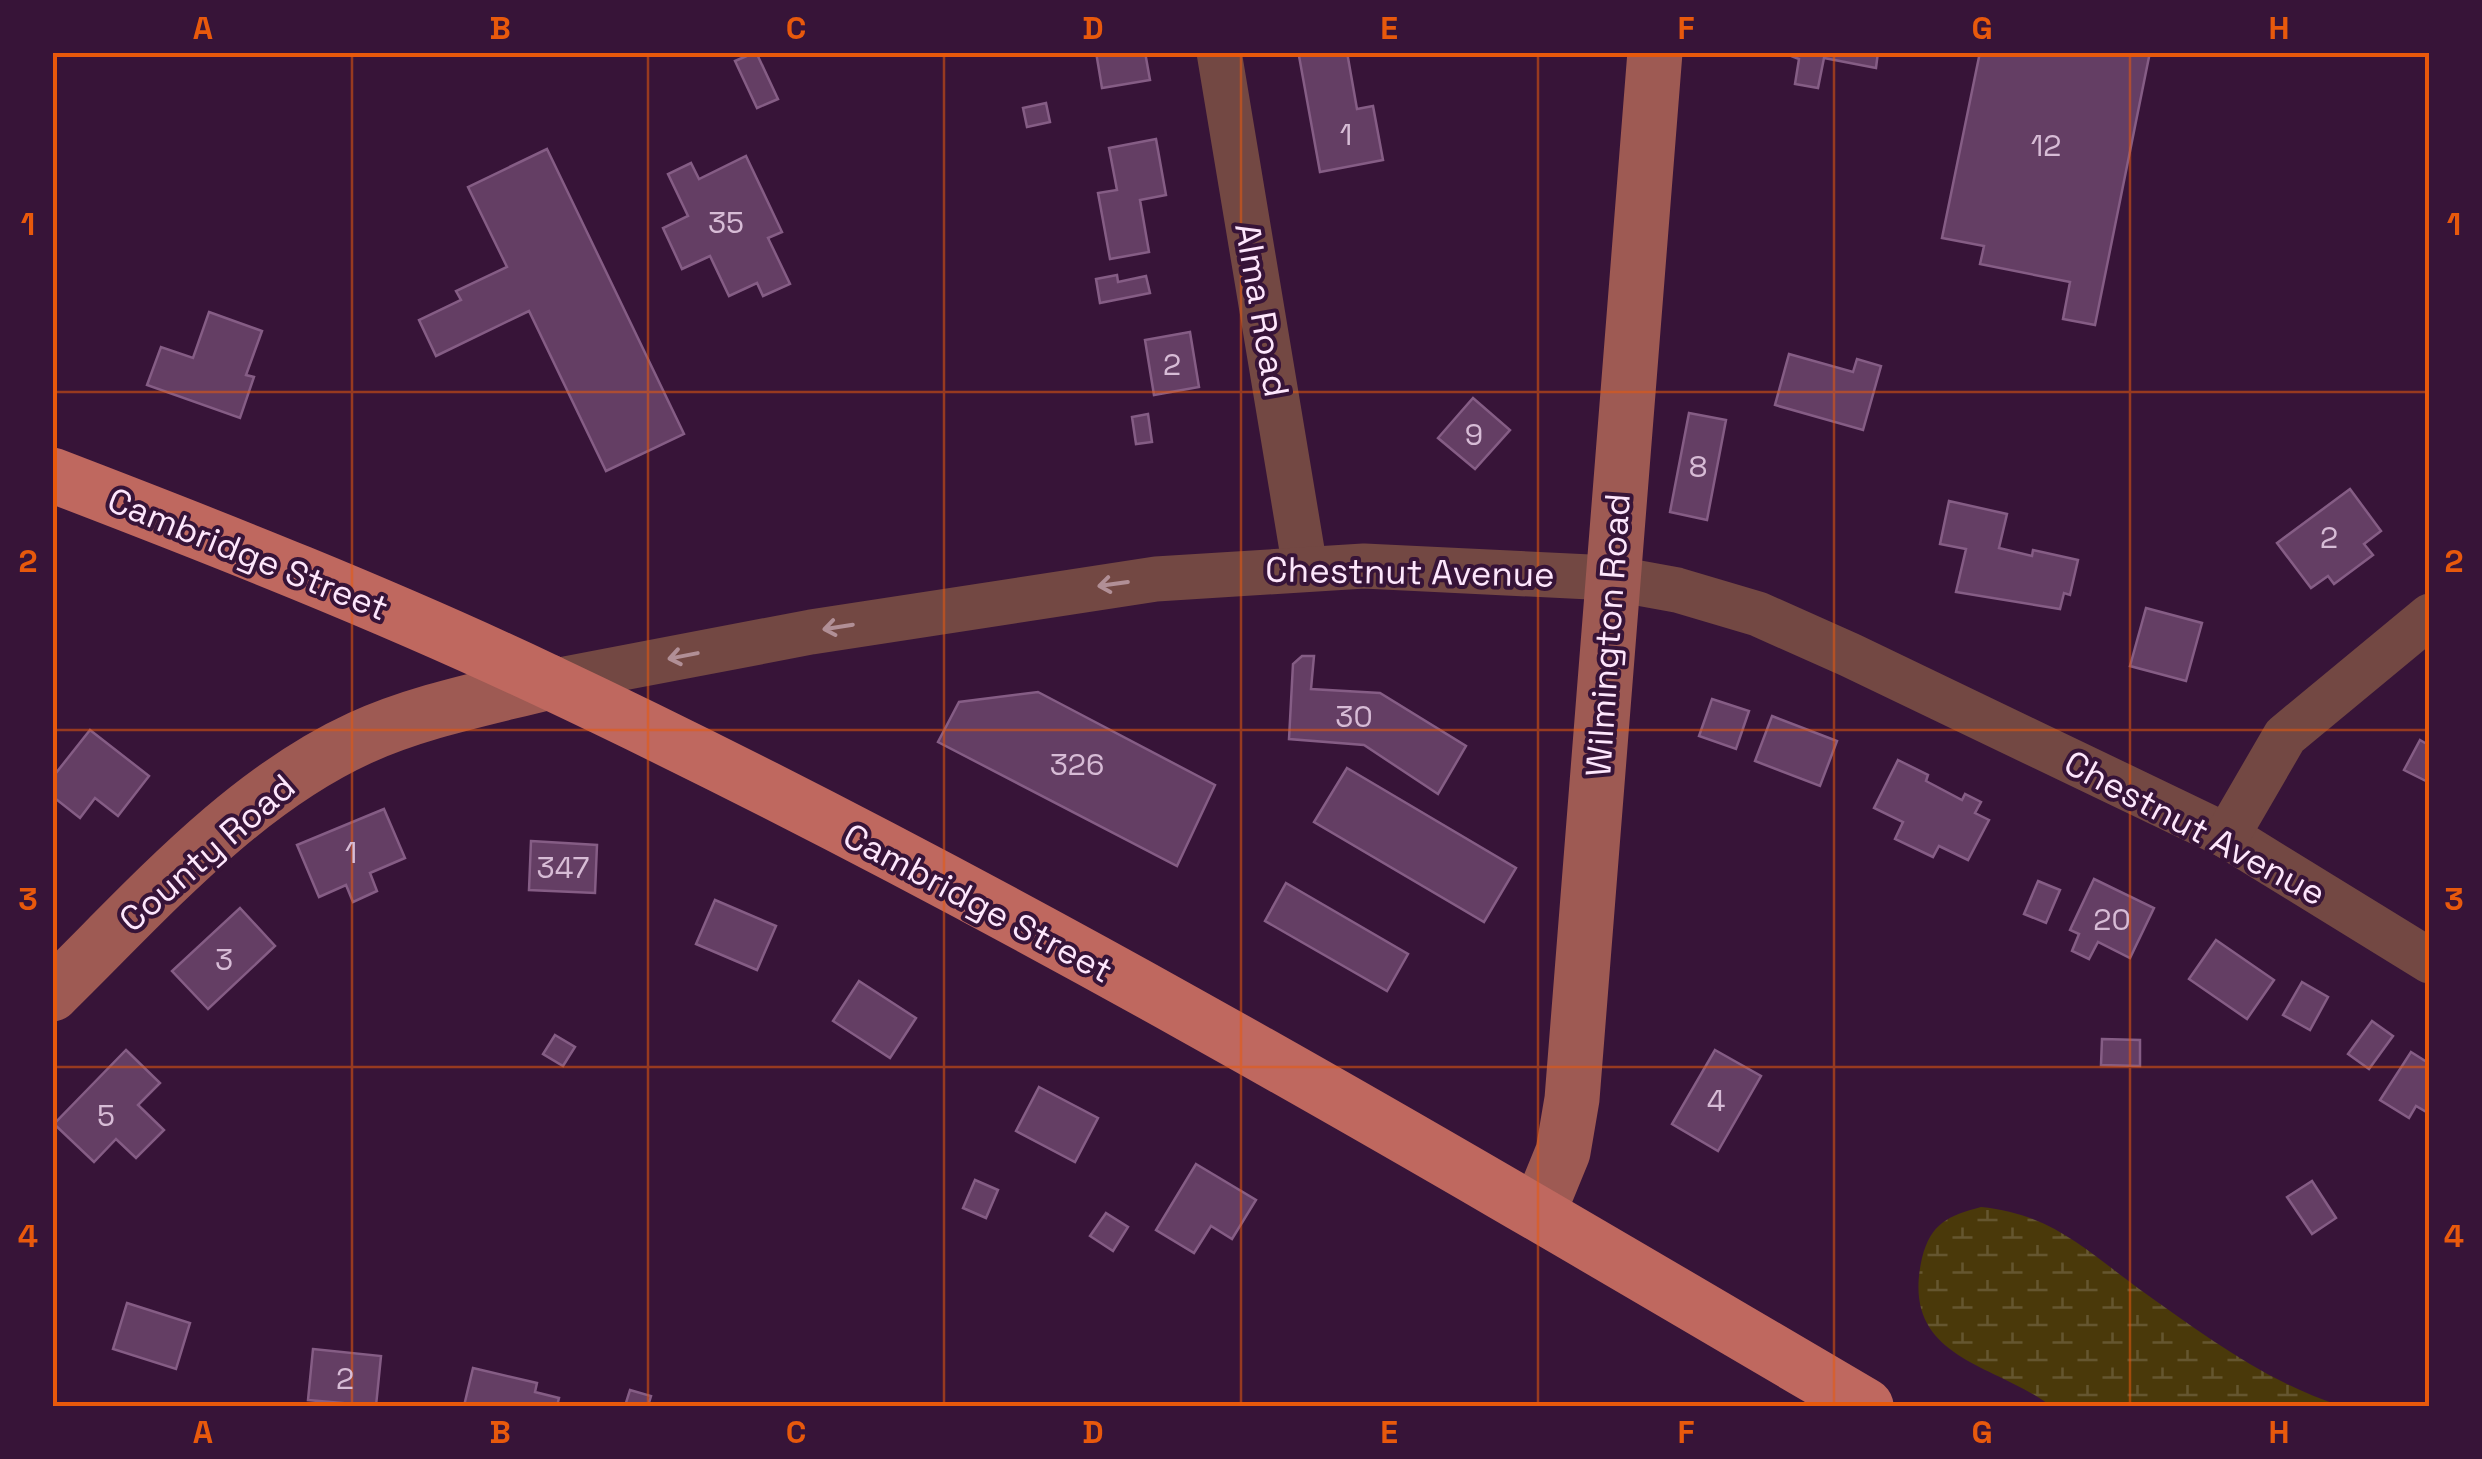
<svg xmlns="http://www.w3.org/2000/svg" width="2482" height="1459" viewBox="0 0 2482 1459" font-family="'Space Grotesk',sans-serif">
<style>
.wetland{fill:url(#wetland-marsh)}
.building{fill:#643e64;stroke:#855d85;stroke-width:2.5}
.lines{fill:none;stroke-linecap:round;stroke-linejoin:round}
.street{stroke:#734843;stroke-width:45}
.secondary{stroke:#9e5a53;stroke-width:55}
.primary{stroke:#bf685f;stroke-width:55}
.oneway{stroke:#b18f96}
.grid{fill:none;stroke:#e8590c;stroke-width:2.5;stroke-opacity:0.55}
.labels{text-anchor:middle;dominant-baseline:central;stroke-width:8;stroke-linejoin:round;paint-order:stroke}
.number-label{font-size:30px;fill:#d7bcd6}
.street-label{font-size:35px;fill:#fde6fc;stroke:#371438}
.neatline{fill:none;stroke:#e8590c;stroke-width:4}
.grid-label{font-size:32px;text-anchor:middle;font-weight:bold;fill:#e8590c}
</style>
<defs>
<pattern id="wetland-marsh" width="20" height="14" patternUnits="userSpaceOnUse" patternTransform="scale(2.5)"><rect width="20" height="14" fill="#4a390a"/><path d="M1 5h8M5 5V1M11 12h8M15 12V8" fill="none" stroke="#65562f"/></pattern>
</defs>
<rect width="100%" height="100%" fill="#371438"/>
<path class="wetland" d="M1981,1207C2052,1214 2087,1251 2142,1291C2204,1335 2268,1383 2341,1406H2051C1993,1362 1899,1359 1922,1258C1931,1223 1948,1216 1981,1207Z"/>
<g class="building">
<path d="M756,52L778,99L757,108L735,61Z"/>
<path d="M1096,52H1145L1150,80L1102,88Z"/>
<path d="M1315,52H1347L1357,109L1373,106L1383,160L1320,172L1299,56Z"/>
<path d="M1781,52H1878L1876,68L1824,58L1818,88L1795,84L1799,59Z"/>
<path d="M1980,52H2150L2095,325L2063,319L2070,282L1980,264L1984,246L1942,238Z"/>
<path d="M1046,103L1050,122L1027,127L1023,108Z"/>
<path d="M1156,139L1166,195L1140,200L1149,252L1110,259L1098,193L1117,190L1109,148Z"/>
<path d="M547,149L684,434L606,471L529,311L436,356L419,320L461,300L456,291L507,267L468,187Z"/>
<path d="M746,156L782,232L768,238L790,284L763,296L757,283L729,296L710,256L682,269L663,228L688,216L668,174L691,163L699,179Z"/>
<path d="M1117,275L1118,282L1146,276L1150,293L1100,303L1096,279Z"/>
<path d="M209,312L262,331L246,375L254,377L240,418L147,385L161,347L193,358Z"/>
<path d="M1190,332L1199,387L1154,395L1145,340Z"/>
<path d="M1789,354L1853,372L1857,359L1881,366L1863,430L1775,405Z"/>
<path d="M1473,398L1510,430L1475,469L1438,438Z"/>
<path d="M1689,413L1726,420L1707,520L1670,512Z"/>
<path d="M1148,414L1152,442L1136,444L1132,417Z"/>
<path d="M2350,489L2381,531L2364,544L2373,555L2334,584L2328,576L2311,588L2277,543Z"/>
<path d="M1949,501L2007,514L1999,548L2032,556L2033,550L2078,560L2070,595L2064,593L2060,609L1956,592L1966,549L1940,544Z"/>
<path d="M2146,608L2202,623L2186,681L2130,666Z"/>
<path d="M1302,656H1314L1311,689L1380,693L1466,746L1438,794L1364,745L1289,739L1293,664Z"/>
<path d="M1038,692L1215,785L1177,866L938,742L959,702Z"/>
<path d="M1712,699L1749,711L1736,749L1699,736Z"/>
<path d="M1772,716L1837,741L1820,786L1755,761Z"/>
<path d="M90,730L149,776L118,816L95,798L80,818L52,796V778Z"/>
<path d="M2420,740L2430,746V783L2404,770Z"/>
<path d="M1898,760L1928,775L1926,781L1962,800L1965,794L1981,802L1975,813L1989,820L1968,860L1939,846L1933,857L1895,839L1903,822L1874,808Z"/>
<path d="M1347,768L1516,868L1484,922L1314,822Z"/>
<path d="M384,809L405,858L370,873L377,891L353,902L346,885L319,897L297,845Z"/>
<path d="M531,841L597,845L595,893L529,890Z"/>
<path d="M2094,879L2154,908L2130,958L2098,942L2089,959L2072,951L2079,934L2070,930Z"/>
<path d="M2038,881L2060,890L2046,923L2024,914Z"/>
<path d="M1286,883L1408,954L1387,991L1265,921Z"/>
<path d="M715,900L776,926L757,970L696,944Z"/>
<path d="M240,908L275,946L208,1009L172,971Z"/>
<path d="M2216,940L2274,980L2247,1019L2189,979Z"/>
<path d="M859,981L916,1018L890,1058L833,1021Z"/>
<path d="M2302,982L2328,997L2310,1030L2283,1015Z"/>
<path d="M2372,1021L2393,1036L2369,1069L2348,1054Z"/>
<path d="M555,1035L575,1047L563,1066L543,1054Z"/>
<path d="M2102,1039L2140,1040V1066L2101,1065Z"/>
<path d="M126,1050L160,1083L138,1105L164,1130L136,1158L116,1139L94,1162L54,1124Z"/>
<path d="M1715,1050L1761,1076L1718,1151L1672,1124Z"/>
<path d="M2411,1052L2430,1064V1114L2416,1106L2409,1118L2380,1100Z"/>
<path d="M1039,1087L1098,1118L1075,1162L1016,1131Z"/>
<path d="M1196,1164L1256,1200L1232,1239L1211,1226L1194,1253L1156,1230Z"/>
<path d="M975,1180L998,1190L986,1218L963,1208Z"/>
<path d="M2312,1181L2336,1218L2312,1234L2287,1197Z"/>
<path d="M1106,1213L1128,1227L1113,1251L1090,1236Z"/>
<path d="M127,1303L190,1323L176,1369L113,1349Z"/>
<path d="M313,1349L381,1356L376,1406L308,1400Z"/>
<path d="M473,1368L537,1383L535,1392L559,1398L557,1406H464Z"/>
<path d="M630,1390L651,1396L648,1406H625Z"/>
</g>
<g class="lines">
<g class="street">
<path d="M1219,52L1305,568"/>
<path d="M549,682L811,632L1156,579L1364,566L1611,578L1677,590L1758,614L1850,655L2227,836L2430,961"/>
<path d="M2227,836L2285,736L2430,616"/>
</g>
<g class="secondary">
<path d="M52,994C145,903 240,793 360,738C419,711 487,698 549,682"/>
<path d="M1538,1213L1563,1152L1572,1099L1655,52"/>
</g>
<path class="primary" d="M52,475C219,539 384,604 545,680C999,894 1434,1152 1866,1406"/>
</g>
<defs><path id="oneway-shaft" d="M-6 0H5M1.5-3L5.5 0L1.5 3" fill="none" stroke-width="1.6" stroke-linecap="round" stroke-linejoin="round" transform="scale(2.5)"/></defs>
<g class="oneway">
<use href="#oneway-shaft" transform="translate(1113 584) rotate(172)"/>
<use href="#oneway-shaft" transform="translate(838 627) rotate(171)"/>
<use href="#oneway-shaft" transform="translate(683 656) rotate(169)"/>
</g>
<path class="grid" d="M352,52V1406M648,52V1406M944,52V1406M1241,52V1406M1538,52V1406M1834,52V1406M2130,52V1406M52,392H2430M52,730H2430M52,1067H2430"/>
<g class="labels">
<g class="number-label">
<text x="1346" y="134">1</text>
<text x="2046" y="145">12</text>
<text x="726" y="222">35</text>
<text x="1172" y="364">2</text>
<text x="1474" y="434">9</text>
<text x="1698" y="466">8</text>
<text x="2329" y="537">2</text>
<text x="1354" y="716">30</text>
<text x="1077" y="764">326</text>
<text x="351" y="852">1</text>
<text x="563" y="867">347</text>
<text x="2112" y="919">20</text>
<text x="224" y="959">3</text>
<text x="1716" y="1100">4</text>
<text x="106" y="1115">5</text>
<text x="345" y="1378">2</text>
</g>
<g class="street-label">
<text transform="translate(1262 310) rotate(80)">Alma Road</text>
<text transform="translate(248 554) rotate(22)">Cambridge Street</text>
<text transform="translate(1410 572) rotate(1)">Chestnut Avenue</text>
<text transform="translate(1608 635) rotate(-86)">Wilmington Road</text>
<text transform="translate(2195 828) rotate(28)">Chestnut Avenue</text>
<text transform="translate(207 853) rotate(-41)">County Road</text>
<text transform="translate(978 903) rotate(28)">Cambridge Street</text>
</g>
</g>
<rect width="2482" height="1459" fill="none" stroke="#371438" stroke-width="110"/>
<rect x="55" y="55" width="2372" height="1349" class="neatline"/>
<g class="grid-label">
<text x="203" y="39">A</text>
<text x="500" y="39">B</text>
<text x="796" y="39">C</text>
<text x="1093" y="39">D</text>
<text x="1389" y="39">E</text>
<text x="1686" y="39">F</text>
<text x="1982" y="39">G</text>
<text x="2279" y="39">H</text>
<text x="28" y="235">1</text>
<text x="2454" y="235">1</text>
<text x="28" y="572">2</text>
<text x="2454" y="572">2</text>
<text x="28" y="910">3</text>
<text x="2454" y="910">3</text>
<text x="28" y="1247">4</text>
<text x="2454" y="1247">4</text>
<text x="203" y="1443">A</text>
<text x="500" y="1443">B</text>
<text x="796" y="1443">C</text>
<text x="1093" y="1443">D</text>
<text x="1389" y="1443">E</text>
<text x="1686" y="1443">F</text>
<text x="1982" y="1443">G</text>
<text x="2279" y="1443">H</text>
</g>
</svg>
